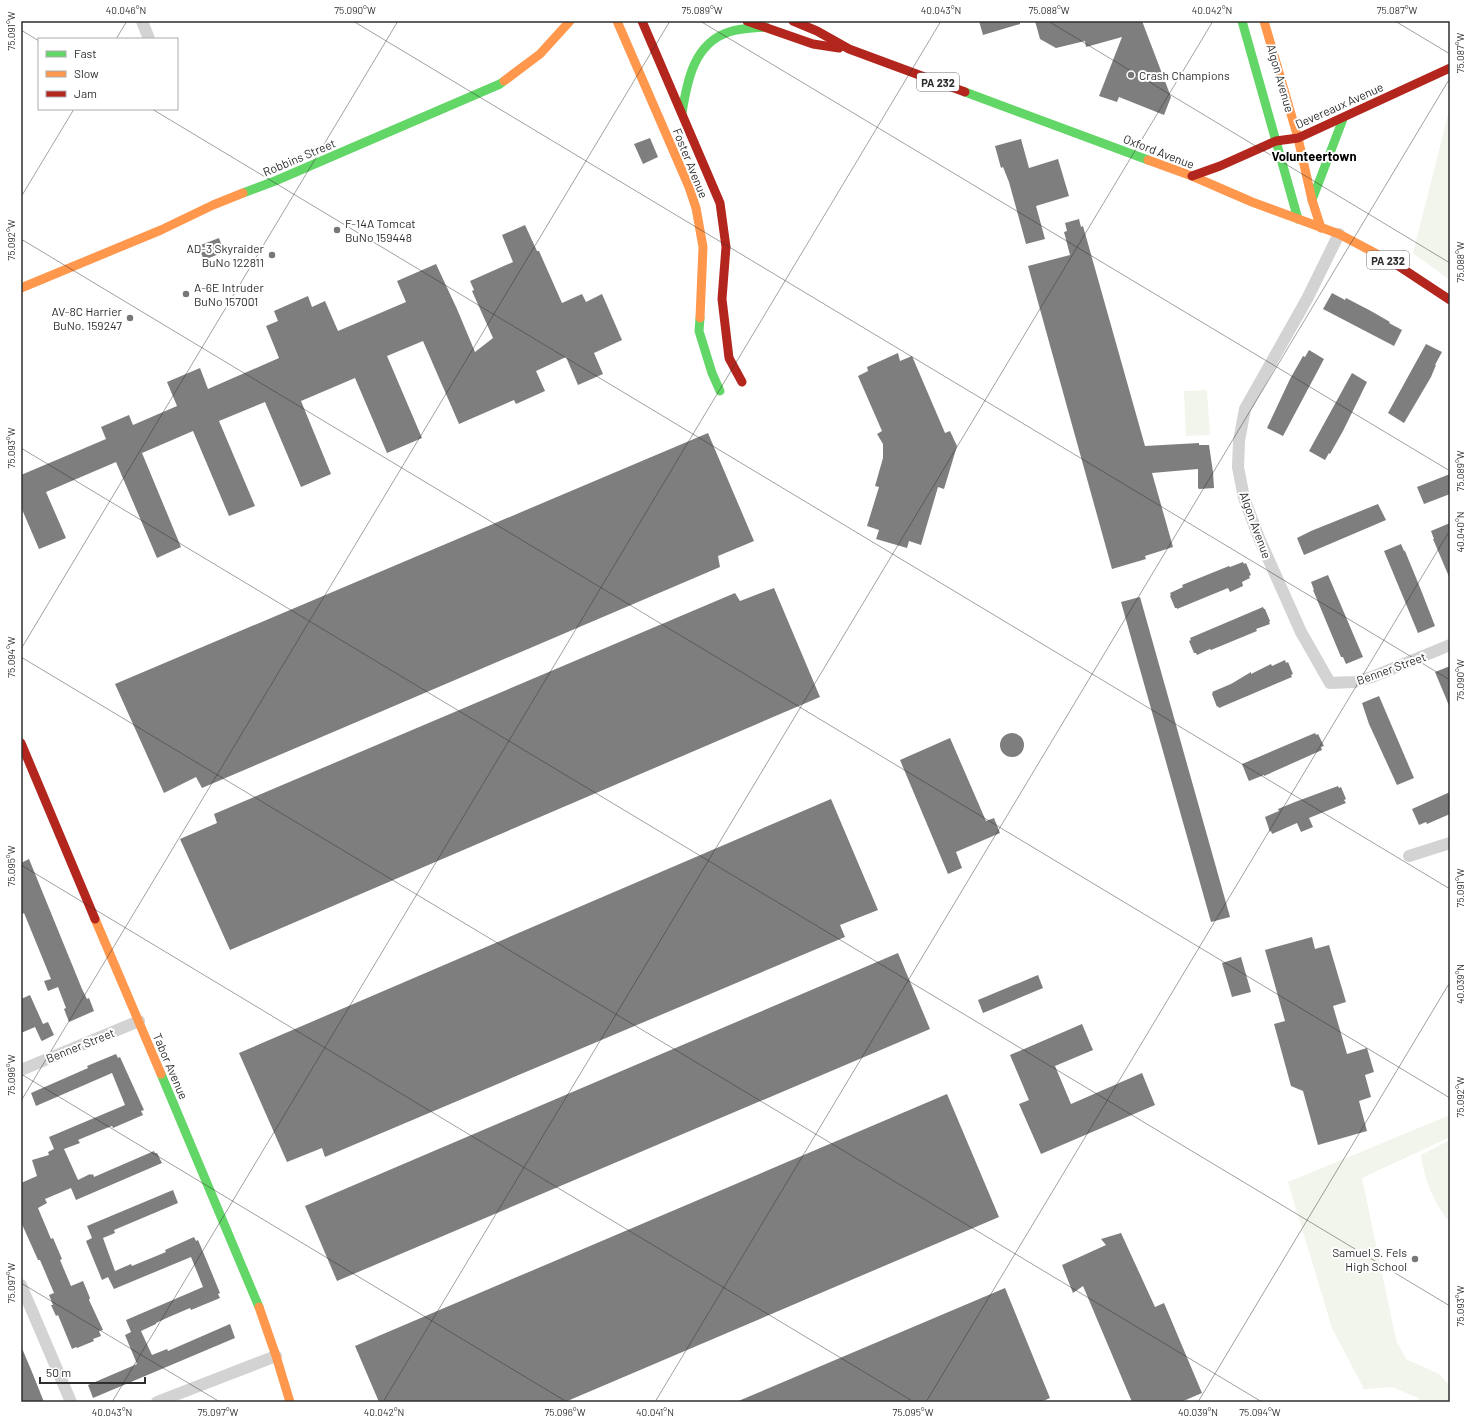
<svg xmlns="http://www.w3.org/2000/svg" width="1471" height="1423" viewBox="0 0 1471 1423" font-family="Barlow,sans-serif">
<style>
.green{fill:#f1f5eb}
.building{fill:#7e7e7e}
.lines{fill:none;stroke-linecap:round;stroke-linejoin:round}
.street{stroke:#d3d3d3;stroke-width:12}
.fast{stroke:#63d668;stroke-width:9}
.slow{stroke:#ff974d;stroke-width:9}
.jam{stroke:#b3261e;stroke-width:9}
.ticks{fill:none;stroke:#2e2e2e;stroke-width:1;stroke-opacity:0.45}
.poi-dot{fill:#777;stroke:#fff;stroke-width:1.5}
.labels{text-anchor:middle;dominant-baseline:central;stroke-width:4;stroke-linejoin:round;paint-order:stroke}
.shield{fill:#fff;stroke:#6d6d6d;stroke-width:1}
.shield-label{font-size:11px;font-weight:bold;fill:#2e2e2e}
.poi-label{font-size:12px;fill:#2e2e2e;stroke:#fff;text-anchor:start}
.street-label{font-size:12px;fill:#2e2e2e;stroke:#fff}
.neighbourhood-label{font-size:13px;font-weight:bold;fill:#000;stroke:#fff}
.neatline{fill:none;stroke:#2e2e2e;stroke-width:1.5}
.ticks-label{font-size:10px;text-anchor:middle;fill:#2e2e2e}
</style>
<rect width="100%" height="100%" fill="#fff"/>
<g class="green">
<path d="M1450,107V280L1413,253Z"/>
<path d="M1207,390L1210,435L1186,436L1184,391Z"/>
<path d="M1450,1115V1137L1362,1178L1396,1340L1406,1359L1439,1374L1450,1386V1402H1421L1418,1398L1392,1387L1364,1389L1332,1328L1288,1182Z"/>
<path d="M1450,1140V1223C1433,1202 1425,1181 1421,1155Z"/>
</g>
<g class="building">
<path d="M979,21H1020V24L983,35Z"/>
<path d="M1035,21H1142L1171,97L1164,115L1119,97L1117,102L1099,96L1122,37L1086,47L1085,41L1056,48L1040,39Z"/>
<path d="M650,138L658,157L643,164L634,144Z"/>
<path d="M1021,139L1029,168L1058,159L1069,196L1036,206L1045,239L1026,244L1009,182L1003,167L1001,168L995,146Z"/>
<path d="M1079,219L1081,227L1083,226L1145,446L1199,443V445H1209L1213,472L1214,488L1199,489L1198,488V469L1152,473L1173,547L1145,556L1146,559L1112,569L1028,266L1070,255L1064,232L1067,231L1065,223Z"/>
<path d="M525,225L537,251H539L562,303L582,294L586,302L602,294L622,340L594,353L603,374L578,385L566,357L536,371L545,391L516,404L514,400L459,424L423,341L387,356L422,438L387,453L355,378L301,401L331,474L301,487L265,402L219,421L255,506L229,516L193,431L142,453L181,547L157,558L116,462L46,492L66,538L39,549L21,507V475L106,439L101,427L129,415L133,425L177,406L167,382L200,368L208,389L279,358L266,326L278,321L274,311L308,296L312,307L325,301L338,331L406,302L397,281L436,264L457,309L475,352L493,338L472,291L474,290L470,281L513,262L502,235Z"/>
<path d="M219,238L224,252L204,260L198,246Z"/>
<path d="M1332,293L1345,300L1346,298L1371,311L1390,322L1389,323L1402,330L1394,346L1323,309Z"/>
<path d="M1426,344L1442,352L1435,365H1436L1431,377L1404,423L1388,413Z"/>
<path d="M1309,350L1324,359L1283,436L1267,428L1290,379L1303,356L1305,357Z"/>
<path d="M898,353L900,361L912,356L945,433L950,431L957,446L944,489L938,487L921,545L909,541L907,548L876,539L879,530L867,526L879,487L875,486L883,458V444L877,434L882,431L858,376L868,371L867,367Z"/>
<path d="M1352,373L1367,382L1343,431L1330,454L1329,453L1325,460L1309,451Z"/>
<path d="M708,433L754,541L718,556L720,567L202,788L196,777L164,793L115,684Z"/>
<path d="M1450,474V494L1424,504L1417,487Z"/>
<path d="M1378,504L1386,520L1304,555L1297,538L1311,531Z"/>
<path d="M1450,523V579L1433,539H1434L1431,531Z"/>
<path d="M1401,544L1404,551H1405L1421,590L1435,626L1418,633L1384,551Z"/>
<path d="M1243,562L1244,564L1246,563L1251,575L1249,576L1250,578L1242,582L1243,586L1230,592L1228,588L1177,609V608H1175L1170,596L1171,595L1170,593L1183,587L1182,585L1229,566L1230,567Z"/>
<path d="M1328,575L1363,657L1346,664L1343,657H1341L1313,590H1314L1311,582Z"/>
<path d="M774,588L820,697L230,950L180,839L217,823L214,814L735,593L740,601Z"/>
<path d="M1140,597L1230,917L1211,922L1121,602Z"/>
<path d="M1263,607L1264,609H1265L1270,621L1269,622L1270,624L1256,629L1257,631L1211,650L1210,649L1197,655L1196,653H1194L1189,641L1191,640L1190,638Z"/>
<path d="M1285,660L1286,663L1288,662L1293,674L1291,675L1292,677L1219,708L1218,706L1217,707L1212,694L1213,693L1212,692L1231,684L1251,672V674L1271,664L1272,666Z"/>
<path d="M1450,666V708L1435,672Z"/>
<path d="M1379,696L1414,778L1397,785L1369,724L1362,703Z"/>
<circle cx="1012" cy="745" r="12"/>
<path d="M1315,733L1316,735L1318,734L1324,746L1321,747L1322,750L1264,776V775L1249,781L1248,779L1242,764Z"/>
<path d="M950,738L986,821L994,818L1000,833L956,852L962,868L948,874L900,760Z"/>
<path d="M1338,786L1339,788L1341,787L1346,799L1344,800L1346,803L1309,818L1313,827L1301,832L1297,823L1272,834L1271,831L1270,832L1265,817L1279,811L1278,809L1295,802Z"/>
<path d="M1450,792V814L1427,824L1426,822L1419,825L1412,809Z"/>
<path d="M831,799L878,910L840,925L845,937L325,1157L322,1148L287,1162L239,1053Z"/>
<path d="M29,859L82,989L87,999L89,998L94,1011L69,1022L64,1009L66,1008L58,987L48,991L44,981L51,979L24,913L21,915V863Z"/>
<path d="M1312,937L1315,949L1329,945L1346,1002L1333,1006L1347,1054L1367,1048L1374,1072L1365,1075L1371,1097L1359,1101L1367,1131L1318,1145L1303,1091L1291,1086L1274,1024L1285,1021L1265,950Z"/>
<path d="M898,953L930,1029L337,1281L305,1206Z"/>
<path d="M1241,957L1251,992L1232,997L1222,963Z"/>
<path d="M1038,975L1043,988L983,1013L978,1000Z"/>
<path d="M30,995L43,1024L48,1022L54,1035L42,1041L41,1040L35,1027L21,1033V999Z"/>
<path d="M1082,1024L1093,1050L1055,1066L1071,1104L1142,1073L1155,1105L1041,1154L1019,1104L1029,1100L1010,1055Z"/>
<path d="M116,1054L118,1058L120,1057L144,1110L141,1111L143,1115L113,1128L112,1126L102,1130L78,1140L80,1143L64,1149L78,1180L90,1174L91,1175L93,1174L94,1177L154,1151L155,1153H157L162,1163L76,1200L71,1188L45,1199L47,1203L38,1208L51,1239L53,1238L62,1259L60,1260L71,1286L83,1281L90,1298L89,1300L103,1330L99,1331L101,1336L93,1339L94,1341L77,1348L76,1347L72,1349L58,1315L56,1316L51,1305H53L49,1295L54,1293L40,1260H38L21,1222V1183L37,1176L32,1160L49,1155L48,1152L54,1149L49,1137L125,1105L112,1073L36,1106L31,1093L88,1068L87,1066Z"/>
<path d="M947,1094L999,1217L565,1402H379L355,1346Z"/>
<path d="M173,1190L178,1203L114,1230L115,1233L103,1238L115,1271L131,1264L132,1266L166,1252L165,1250L194,1237L196,1241L198,1240L206,1259L220,1293L218,1294L220,1298L191,1310L190,1308L169,1317L156,1323V1324L141,1331L152,1355L167,1349L168,1351L230,1324L235,1338L93,1398L88,1385L137,1364L125,1335L131,1332L126,1320L203,1287L191,1257L114,1289L108,1277L102,1280L86,1241L92,1238L87,1226Z"/>
<path d="M1121,1233L1155,1307L1164,1303L1202,1393L1181,1402H1132L1083,1286L1073,1293L1062,1265L1106,1245L1101,1239Z"/>
<path d="M1005,1288L1050,1398L1041,1402H736Z"/>
<path d="M21,1346L32,1372L44,1402H21Z"/>
</g>
<g class="lines">
<g class="street">
<path d="M142,21L149,39"/>
<path d="M1339,234L1307,299L1245,409L1239,441L1238,467L1244,498L1259,538L1301,632L1330,683L1354,682L1372,677L1450,645"/>
<path d="M1409,856L1450,843"/>
<path d="M21,1070L139,1021"/>
<path d="M21,1285L71,1402"/>
<path d="M157,1402L276,1356"/>
</g>
<g class="fast">
<path d="M1242,21L1298,219"/>
<path d="M965,92L1148,160"/>
<path d="M682,113C687,81 694,43 729,32C741,28 754,28 766,27"/>
<path d="M243,193L275,181L500,84L504,81"/>
<path d="M1312,200L1343,119"/>
<path d="M700,318L699,331L712,373L720,391"/>
<path d="M161,1074L259,1307"/>
</g>
<g class="slow">
<path d="M617,21L689,187L696,208L703,247L700,318"/>
<path d="M1264,21L1298,138L1312,200L1321,228"/>
<path d="M504,81L540,54L570,21"/>
<path d="M1148,160L1192,176L1252,202L1339,234L1394,263"/>
<path d="M21,288L161,230L213,205L243,193"/>
<path d="M95,919L161,1074"/>
<path d="M259,1307L276,1356L290,1402"/>
</g>
<g class="jam">
<path d="M642,21L720,203L726,247L722,299L729,358L742,382"/>
<path d="M747,21L813,44L839,48"/>
<path d="M793,21L817,31L849,49L965,92"/>
<path d="M1192,176L1220,166L1276,141L1298,138L1450,68"/>
<path d="M1394,263L1450,300"/>
<path d="M21,743L95,919"/>
</g>
</g>
<path class="ticks" d="M353,21L1450,680M700,21L1450,471M1048,21L1450,263M1395,21L1450,54M21,30L39,41M116,39L127,21M152,109L1450,889M21,197L74,109M21,239L1450,1098M21,448L1450,1306M21,649L398,21M21,657L1262,1402M21,865L914,1402M21,1074L567,1402M21,1101L670,21M21,1283L220,1402M112,1402L941,21M383,1402L1213,21M655,1402L1450,78M926,1402L1450,530M1198,1402L1450,982"/>
<g class="poi-dot">
<circle cx="1131" cy="75" r="4"/>
<circle cx="337" cy="230" r="4"/>
<circle cx="272" cy="255" r="4"/>
<circle cx="186" cy="294" r="4"/>
<circle cx="130" cy="318" r="4"/>
<circle cx="1415" cy="1259" r="4"/>
</g>
<g class="labels">
<g class="shield">
<rect x="917" y="73" width="42" height="18" rx="3"/>
<rect x="1367" y="251" width="42" height="18" rx="3"/>
</g>
<g class="shield-label">
<text x="938" y="82">PA 232</text>
<text x="1388" y="260">PA 232</text>
</g>
<g class="poi-label">
<text x="1139" y="75">Crash Champions</text>
<text x="345" y="223">F-14A Tomcat<tspan x="345" dy="14">BuNo 159448</tspan></text>
<text x="264" y="248" text-anchor="end">AD-3 Skyraider<tspan x="264" dy="14">BuNo 122811</tspan></text>
<text x="194" y="287">A-6E Intruder<tspan x="194" dy="14">BuNo 157001</tspan></text>
<text x="122" y="311" text-anchor="end">AV-8C Harrier<tspan x="122" dy="14">BuNo. 159247</tspan></text>
<text x="1407" y="1252" text-anchor="end">Samuel S. Fels<tspan x="1407" dy="14">High School</tspan></text>
</g>
<g class="street-label">
<text transform="translate(1281 78) rotate(74)">Algon Avenue</text>
<text transform="translate(1339 105) rotate(-24)">Devereaux Avenue</text>
<text transform="translate(1159 151) rotate(21)">Oxford Avenue</text>
<text transform="translate(299 157) rotate(-23)">Robbins Street</text>
<text transform="translate(691 163) rotate(68)">Foster Avenue</text>
<text transform="translate(1256 525) rotate(70)">Algon Avenue</text>
<text transform="translate(1391 668) rotate(-20)">Benner Street</text>
<text transform="translate(80 1045) rotate(-22)">Benner Street</text>
<text transform="translate(171 1066) rotate(67)">Tabor Avenue</text>
</g>
<g class="neighbourhood-label">
<text x="1314" y="156">Volunteertown</text>
</g>
</g>
<rect width="1471" height="1423" fill="none" stroke="#ffffff" stroke-width="44"/>
<rect x="38" y="38" width="140" height="72" fill="#ffffff" stroke="#ababab"/>
<rect x="46" y="51" width="20" height="6" fill="#63d668" stroke="#ababab"/>
<text x="74" y="58" font-size="12" fill="#2e2e2e">Fast</text>
<rect x="46" y="71" width="20" height="6" fill="#ff974d" stroke="#ababab"/>
<text x="74" y="78" font-size="12" fill="#2e2e2e">Slow</text>
<rect x="46" y="91" width="20" height="6" fill="#b3261e" stroke="#ababab"/>
<text x="74" y="98" font-size="12" fill="#2e2e2e">Jam</text>
<path d="M40 1377v6h105v-6" fill="none" stroke="#2e2e2e" stroke-width="2"/>
<text x="46" y="1377" font-size="12" fill="#2e2e2e" stroke="#ffffff" stroke-width="3" paint-order="stroke">50 m</text>
<rect x="22" y="22" width="1427" height="1379" class="neatline"/>
<g class="ticks-label">
<text x="126" y="14">40.046°N</text>
<text x="355" y="14">75.090°W</text>
<text x="702" y="14">75.089°W</text>
<text x="941" y="14">40.043°N</text>
<text x="1049" y="14">75.088°W</text>
<text x="1212" y="14">40.042°N</text>
<text x="1397" y="14">75.087°W</text>
<text transform="translate(11 31) rotate(-90)" y="4">75.091°W</text>
<text transform="translate(1460 53) rotate(-90)" y="4">75.087°W</text>
<text transform="translate(11 240) rotate(-90)" y="4">75.092°W</text>
<text transform="translate(1460 262) rotate(-90)" y="4">75.088°W</text>
<text transform="translate(11 448) rotate(-90)" y="4">75.093°W</text>
<text transform="translate(1460 471) rotate(-90)" y="4">75.089°W</text>
<text transform="translate(1460 532) rotate(-90)" y="4">40.040°N</text>
<text transform="translate(11 657) rotate(-90)" y="4">75.094°W</text>
<text transform="translate(1460 680) rotate(-90)" y="4">75.090°W</text>
<text transform="translate(11 866) rotate(-90)" y="4">75.095°W</text>
<text transform="translate(1460 888) rotate(-90)" y="4">75.091°W</text>
<text transform="translate(1460 984) rotate(-90)" y="4">40.039°N</text>
<text transform="translate(11 1075) rotate(-90)" y="4">75.096°W</text>
<text transform="translate(1460 1097) rotate(-90)" y="4">75.092°W</text>
<text transform="translate(11 1283) rotate(-90)" y="4">75.097°W</text>
<text transform="translate(1460 1306) rotate(-90)" y="4">75.093°W</text>
<text x="112" y="1416">40.043°N</text>
<text x="218" y="1416">75.097°W</text>
<text x="384" y="1416">40.042°N</text>
<text x="565" y="1416">75.096°W</text>
<text x="655" y="1416">40.041°N</text>
<text x="913" y="1416">75.095°W</text>
<text x="1198" y="1416">40.039°N</text>
<text x="1260" y="1416">75.094°W</text>
</g>
</svg>
